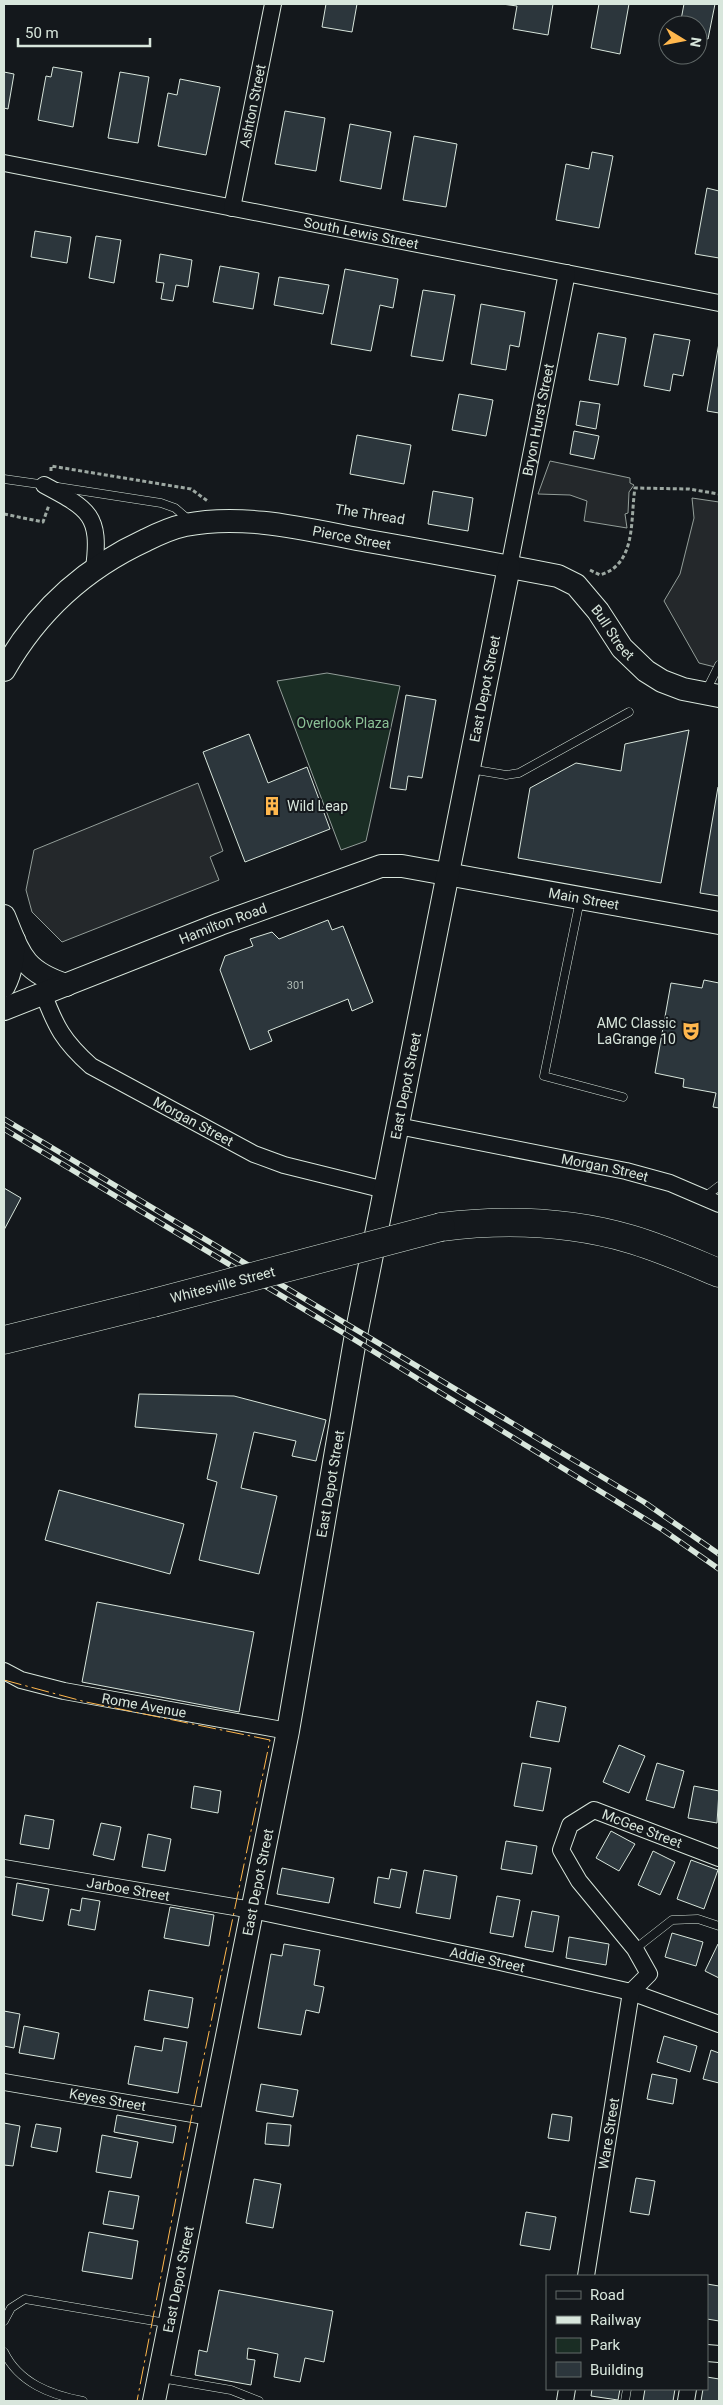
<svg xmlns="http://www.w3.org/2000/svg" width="723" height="2405" viewBox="0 0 723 2405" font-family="Roboto,sans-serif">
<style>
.green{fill:#1a2d24;stroke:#939e99}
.parking{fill:#24282b;stroke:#939e99}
.building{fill:#2c363c;stroke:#d8e6dc}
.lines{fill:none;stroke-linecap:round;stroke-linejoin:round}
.lane-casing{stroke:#d8e6dc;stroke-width:9}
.street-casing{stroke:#d8e6dc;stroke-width:18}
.secondary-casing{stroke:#d8e6dc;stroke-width:24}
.highway-casing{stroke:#d8e6dc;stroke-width:29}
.path{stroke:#9da8a2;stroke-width:3;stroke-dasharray:4 2.5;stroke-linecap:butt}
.lane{stroke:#14181c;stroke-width:8}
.street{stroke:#14181c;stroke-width:16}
.secondary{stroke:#14181c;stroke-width:22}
.highway{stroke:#14181c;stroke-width:28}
.rail-casing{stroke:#d8e6dc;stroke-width:5.5}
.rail{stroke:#14181c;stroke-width:4;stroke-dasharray:11;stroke-linecap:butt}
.highway-bridge-casing{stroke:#d8e6dc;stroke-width:29;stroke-linecap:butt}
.highway-bridge{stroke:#14181c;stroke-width:28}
.power{stroke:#ffb74d;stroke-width:1;stroke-dasharray:18 4 2.5 4;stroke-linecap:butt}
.labels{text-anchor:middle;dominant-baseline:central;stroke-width:4;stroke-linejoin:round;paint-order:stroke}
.number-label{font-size:11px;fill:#adbab4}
.street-label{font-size:14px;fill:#d8e6dc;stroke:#14181c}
.park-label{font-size:14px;fill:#8ac095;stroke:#14181c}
.poi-label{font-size:14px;fill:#d8e6dc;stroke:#14181c;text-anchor:start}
</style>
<rect width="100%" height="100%" fill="#14181c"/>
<path class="green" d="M327,673L400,686L366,841L341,850L277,681Z"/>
<g class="parking">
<path d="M550,461L630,478V483L634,485L629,492L628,513L625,514L627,528L584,521L587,501L570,495L538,494Z"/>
<path d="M692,498L719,502V668L699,663L664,601L680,574L694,518Z"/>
<path d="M198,783L223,851L210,857L219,880L62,942L32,912L26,890L34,850Z"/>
</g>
<g class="building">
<path d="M326,4H357L352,32L322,27Z"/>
<path d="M502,4H553L548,35L513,29L517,6Z"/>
<path d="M599,4H629L620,54L591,48Z"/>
<path d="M684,4H715L708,39L698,37V25H680Z"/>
<path d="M53,67L82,72L73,127L38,120L46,76L51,77Z"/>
<path d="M4,72L14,74L8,109L4,108Z"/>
<path d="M120,72L149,77L138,143L108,138Z"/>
<path d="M180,79L220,87L206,155L158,146L168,93L177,95Z"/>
<path d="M285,111L325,118L316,171L275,164Z"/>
<path d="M350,124L391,132L381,189L340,181Z"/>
<path d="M414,136L457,144L446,207L403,200Z"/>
<path d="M592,152L613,156L599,228L556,220L566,164L589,169Z"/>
<path d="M707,188L719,191V258L695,254Z"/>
<path d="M35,231L71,237L67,263L31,257Z"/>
<path d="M96,236L121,240L114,283L89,278Z"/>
<path d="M160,254L192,260L188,287L176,285L173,301L161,299L164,283L156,282Z"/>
<path d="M220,266L259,273L253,309L213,302Z"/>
<path d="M345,269L398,279L393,308L380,305L371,351L331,344Z"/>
<path d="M279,277L329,285L323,314L274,305Z"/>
<path d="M423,290L455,295L443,361L411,356Z"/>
<path d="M481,304L525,312L519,347L510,345L506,370L471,364Z"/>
<path d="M598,333L626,338L618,385L589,380Z"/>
<path d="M654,334L690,340L683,376L673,374L670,391L644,386Z"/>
<path d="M719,343V413L707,411Z"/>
<path d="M459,394L493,400L486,436L452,430Z"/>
<path d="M580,401L600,404L596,429L576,425Z"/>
<path d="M574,431L599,436L594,459L570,454Z"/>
<path d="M357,435L411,445L404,484L350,474Z"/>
<path d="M433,491L473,498L468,531L428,524Z"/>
<path d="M406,695L436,700L422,778L408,776L406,790L390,788Z"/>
<path d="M689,730L661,883L518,858L530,788L576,763L621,771L625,744Z"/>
<path d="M249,734L268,783L307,767L330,829L245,862L203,752Z"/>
<path d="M718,787L719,788V896L700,893Z"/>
<path d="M328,920L332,930L343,926L373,1002L352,1011L348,999L268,1031L272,1041L250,1050L220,970L225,956L253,946L250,939L272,932L279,939Z"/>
<path d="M704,980L719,983V1108L713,1107L716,1093L683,1087L684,1079L655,1073L671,983L702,988Z"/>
<path d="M4,1188L21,1198L4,1230Z"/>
<path d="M139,1394L234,1396L326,1420L316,1461L292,1456L296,1441L254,1432L241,1488L277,1496L259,1574L199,1560L217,1482L207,1479L217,1434L135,1427Z"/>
<path d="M59,1490L184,1524L170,1574L45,1540Z"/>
<path d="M97,1602L254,1632L239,1712L82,1682Z"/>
<path d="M537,1701L566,1707L559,1742L530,1737Z"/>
<path d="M619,1745L645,1756L629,1793L603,1782Z"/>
<path d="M522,1763L551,1768L543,1811L514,1806Z"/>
<path d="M657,1763L684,1771L674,1808L646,1800Z"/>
<path d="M194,1786L221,1791L218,1813L191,1808Z"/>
<path d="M694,1786L719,1791L717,1823L688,1818Z"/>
<path d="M25,1815L54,1820L49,1849L20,1844Z"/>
<path d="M101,1823L121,1827L114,1860L93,1855Z"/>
<path d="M611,1831L635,1844L619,1871L596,1858Z"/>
<path d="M148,1834L171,1839L165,1871L142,1867Z"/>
<path d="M506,1841L537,1846L532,1874L501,1869Z"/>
<path d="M653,1851L675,1862L660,1895L638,1885Z"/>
<path d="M691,1860L718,1870L704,1909L677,1899Z"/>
<path d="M282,1868L334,1878L329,1903L277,1894Z"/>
<path d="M391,1869L407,1872L400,1908L374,1903L378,1877L389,1879Z"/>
<path d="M424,1870L457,1876L450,1919L416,1913Z"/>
<path d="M17,1883L49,1889L43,1921L12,1915Z"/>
<path d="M497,1896L520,1900L513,1937L490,1933Z"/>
<path d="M82,1898L100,1901L95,1930L68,1925L71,1909L80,1911Z"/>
<path d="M170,1907L214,1915L209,1946L164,1938Z"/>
<path d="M532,1911L559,1916L553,1952L525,1947Z"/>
<path d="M672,1933L703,1942L696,1966L665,1957Z"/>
<path d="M569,1937L609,1944L606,1965L566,1958Z"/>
<path d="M284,1944L320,1950L314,1985L324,1987L319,2013L306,2010L301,2035L258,2028L271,1954L282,1956Z"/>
<path d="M718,1944H719V1978L705,1971Z"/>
<path d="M149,1990L193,1998L188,2028L144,2020Z"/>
<path d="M4,2011L20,2014L14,2048L4,2046Z"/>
<path d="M24,2026L59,2033L54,2059L19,2053Z"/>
<path d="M664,2036L697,2046L690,2072L657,2062Z"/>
<path d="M164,2038L187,2042L178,2093L128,2084L135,2046L162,2051Z"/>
<path d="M711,2050L719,2053V2083L703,2079Z"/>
<path d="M652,2074L677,2079L673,2104L647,2099Z"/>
<path d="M261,2084L298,2090L293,2117L256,2111Z"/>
<path d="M552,2114L572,2117L569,2141L548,2138Z"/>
<path d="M117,2115L176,2126L173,2143L114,2132Z"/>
<path d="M4,2123L20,2126L13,2166L4,2165Z"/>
<path d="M267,2123L291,2125L289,2146L265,2144Z"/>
<path d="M36,2124L61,2128L57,2152L31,2147Z"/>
<path d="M102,2135L138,2142L131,2178L96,2172Z"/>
<path d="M636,2178L655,2181L649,2215L630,2212Z"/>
<path d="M254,2179L281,2184L273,2228L246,2223Z"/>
<path d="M109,2191L139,2196L133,2229L103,2224Z"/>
<path d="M526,2212L556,2217L550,2250L520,2245Z"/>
<path d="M89,2232L138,2241L132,2279L82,2271Z"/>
<path d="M707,2284L719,2286V2321L707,2319Z"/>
<path d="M219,2290L333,2311L324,2362L305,2358L300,2382L274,2377L278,2354L248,2348L247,2359L255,2360L251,2385L195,2375L199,2350L207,2352Z"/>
<path d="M707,2377L719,2379V2401H701L703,2389H707Z"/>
<path d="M592,2389H620L618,2400L591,2396Z"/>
<path d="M645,2389H675L673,2401H643Z"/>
</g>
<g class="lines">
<g class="lane-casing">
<g id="lane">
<path d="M4,479L46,485"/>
<path d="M58,487L161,503L175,508L189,520"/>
<path d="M706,691L719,665"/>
<path d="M470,769L506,775L519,773L629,712"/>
<path d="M580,900L544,1076L623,1097"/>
<path d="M706,1196L719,1186"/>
<path d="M635,1949L672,1920L698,1919L719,1926"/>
<path d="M4,2321L11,2308L25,2299L166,2323"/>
<path d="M4,2352C19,2383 51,2395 83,2401"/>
<path d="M161,2378L231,2390L259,2401"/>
<path d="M625,2401L627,2389"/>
</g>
</g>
<g class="street-casing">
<g id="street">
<path id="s1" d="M4,163L719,303"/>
<path id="s2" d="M232,208L273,4"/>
<path d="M44,485C89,509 101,515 94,568"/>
<path id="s3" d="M509,567L567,273"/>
<path id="s4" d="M43,993C56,1027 63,1041 91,1066L254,1154L284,1165L385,1190"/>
<path id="s5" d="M398,1126L626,1171L670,1183L719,1204"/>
<path id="s6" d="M4,1671L21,1680L64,1691L288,1731"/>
<path id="s7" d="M4,1868L252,1910L500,1962L631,1992L719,2024"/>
<path id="s8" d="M4,2082L210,2117"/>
<path id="s9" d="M586,2276L631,1992L649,1974L635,1949L579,1881L561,1850L570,1825L594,1810L719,1858"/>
<path d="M707,2353L719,2354"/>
<path d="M565,2401L567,2389"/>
<path d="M686,2401L688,2389"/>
</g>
</g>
<g class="secondary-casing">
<g id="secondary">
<path id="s10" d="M4,670C37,612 85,568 146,540C158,534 171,528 185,525C245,513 309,530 368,541C432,552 495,564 558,576L576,585L598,611L622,648L646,671L662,681L683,689L719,696"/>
<path d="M4,916C20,955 23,971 66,985"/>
<path d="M4,986C12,971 13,956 14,940"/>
<path id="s11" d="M4,1009L220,924L381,866H402L719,923"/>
<path id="s12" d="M154,2401L288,1731L355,1340L509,567"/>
</g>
</g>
<g class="highway-casing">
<g id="highway">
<path d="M441,1227C505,1219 568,1221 630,1239C661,1248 690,1261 719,1273"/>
<path d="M4,1340L153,1303"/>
</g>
</g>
<g class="path">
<path d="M51,471V466L191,489L209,502"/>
<path d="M4,514L43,522L49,505"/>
<path d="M590,570L600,575C637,564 630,520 635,488L689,489L719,494"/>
</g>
<use href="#lane" class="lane"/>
<use href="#street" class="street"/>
<use href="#secondary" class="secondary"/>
<use href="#highway" class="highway"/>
<g class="rail-casing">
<g id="rail">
<path d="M4,1119L644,1502L719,1554"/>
<path d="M4,1129L355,1340L663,1530L719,1569"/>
</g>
</g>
<use href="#rail" class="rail"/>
<g class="highway-bridge-casing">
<g id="highway-bridge">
<path id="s13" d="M153,1303L441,1227"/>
</g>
</g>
<use href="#highway-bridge" class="highway-bridge"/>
<path class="power" d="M4,1680L86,1702L270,1740L195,2099L137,2401"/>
</g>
<defs>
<g id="building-bare" transform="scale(1.5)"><path d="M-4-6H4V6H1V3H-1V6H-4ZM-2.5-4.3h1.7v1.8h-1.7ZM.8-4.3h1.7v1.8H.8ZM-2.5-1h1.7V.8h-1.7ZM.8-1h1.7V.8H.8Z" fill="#ffb74d" stroke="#14181c" stroke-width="2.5" paint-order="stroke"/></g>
<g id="theatre-bare" transform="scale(1.5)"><path d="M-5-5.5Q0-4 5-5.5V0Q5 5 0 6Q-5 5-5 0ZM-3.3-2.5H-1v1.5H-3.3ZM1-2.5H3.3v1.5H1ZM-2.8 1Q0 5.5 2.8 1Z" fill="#ffb74d" stroke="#14181c" stroke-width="2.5" paint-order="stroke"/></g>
</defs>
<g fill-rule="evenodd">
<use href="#building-bare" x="272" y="806"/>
<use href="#theatre-bare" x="691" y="1031"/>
</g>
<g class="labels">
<g class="number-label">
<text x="296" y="985">301</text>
</g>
<g class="street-label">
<text stroke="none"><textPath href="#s2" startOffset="104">Ashton Street</textPath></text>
<text stroke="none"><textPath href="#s1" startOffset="364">South Lewis Street</textPath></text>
<text stroke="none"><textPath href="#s3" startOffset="150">Bryon Hurst Street</textPath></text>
<text transform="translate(370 514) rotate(9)">The Thread</text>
<text stroke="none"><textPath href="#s10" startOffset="406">Pierce Street</textPath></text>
<text stroke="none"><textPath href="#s10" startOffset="696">Bull Street</textPath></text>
<text stroke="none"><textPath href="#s12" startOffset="1744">East Depot Street</textPath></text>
<text stroke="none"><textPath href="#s11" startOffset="609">Main Street</textPath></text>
<text stroke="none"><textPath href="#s11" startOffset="235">Hamilton Road</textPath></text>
<text stroke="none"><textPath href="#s12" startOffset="1339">East Depot Street</textPath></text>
<text stroke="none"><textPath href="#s4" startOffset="205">Morgan Street</textPath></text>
<text stroke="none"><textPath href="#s5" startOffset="211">Morgan Street</textPath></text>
<text stroke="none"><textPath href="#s13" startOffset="72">Whitesville Street</textPath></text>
<text stroke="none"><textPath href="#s12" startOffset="934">East Depot Street</textPath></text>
<text stroke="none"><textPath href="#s6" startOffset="145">Rome Avenue</textPath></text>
<text stroke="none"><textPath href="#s9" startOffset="572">McGee Street</textPath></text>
<text stroke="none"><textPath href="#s12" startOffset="529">East Depot Street</textPath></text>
<text stroke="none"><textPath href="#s7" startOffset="126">Jarboe Street</textPath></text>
<text stroke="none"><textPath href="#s7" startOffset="492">Addie Street</textPath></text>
<text stroke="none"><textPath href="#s8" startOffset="105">Keyes Street</textPath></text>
<text stroke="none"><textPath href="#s9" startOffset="144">Ware Street</textPath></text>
<text stroke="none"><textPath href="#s12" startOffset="124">East Depot Street</textPath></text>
</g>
<g class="park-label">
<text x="343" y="723">Overlook Plaza</text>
</g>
<g class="poi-label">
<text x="287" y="806">Wild Leap</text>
<text x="676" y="1023" text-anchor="end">AMC Classic<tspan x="676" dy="16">LaGrange 10</tspan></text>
</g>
</g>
<rect width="723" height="2405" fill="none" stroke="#d8e6dc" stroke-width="10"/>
<rect x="546" y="2275" width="162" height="115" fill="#14181c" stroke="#626a69"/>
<rect x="556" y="2291" width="25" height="8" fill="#14181c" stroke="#626a69"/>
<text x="590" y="2300" font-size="15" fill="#d8e6dc">Road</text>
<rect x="556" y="2316" width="25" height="8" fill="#d8e6dc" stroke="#626a69"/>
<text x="590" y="2325" font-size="15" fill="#d8e6dc">Railway</text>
<rect x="556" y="2338" width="25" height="15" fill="#1a2d24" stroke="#626a69"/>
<text x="590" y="2350" font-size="15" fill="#d8e6dc">Park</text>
<rect x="556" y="2362" width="25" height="15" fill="#2c363c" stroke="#626a69"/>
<text x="590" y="2375" font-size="15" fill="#d8e6dc">Building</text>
<g transform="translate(683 40) rotate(100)"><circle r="24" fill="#14181c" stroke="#626a69"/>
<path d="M0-4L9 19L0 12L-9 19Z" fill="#ffb74d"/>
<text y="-8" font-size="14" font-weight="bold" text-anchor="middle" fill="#d8e6dc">N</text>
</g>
<path d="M18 38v8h132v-8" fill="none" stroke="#d8e6dc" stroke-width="2.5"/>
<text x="25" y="38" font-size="15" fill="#d8e6dc" stroke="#14181c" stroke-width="4" paint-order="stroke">50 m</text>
</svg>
